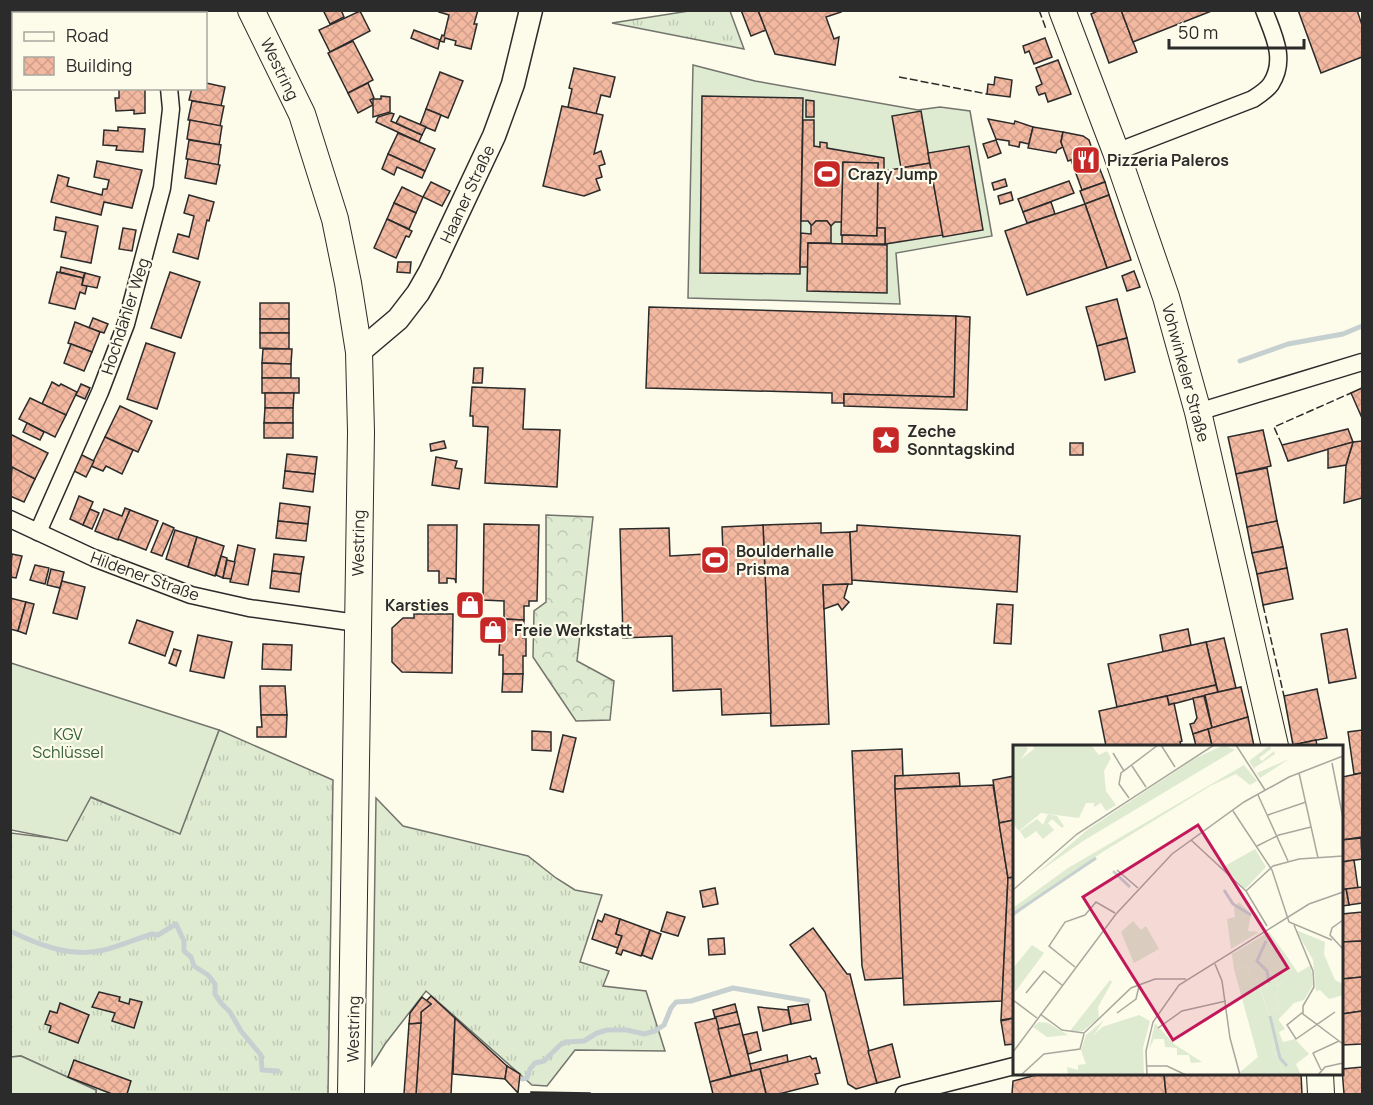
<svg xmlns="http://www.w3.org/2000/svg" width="1373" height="1105" viewBox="0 0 1373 1105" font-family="Manrope,sans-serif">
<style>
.grass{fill:url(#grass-tufts);stroke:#74746e;stroke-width:1.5}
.forest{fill:url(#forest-crowns);stroke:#74746e;stroke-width:1.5}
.garden{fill:#deebd1;stroke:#74746e;stroke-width:1.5}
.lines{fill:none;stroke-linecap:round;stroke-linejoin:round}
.stream{stroke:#c7d0d0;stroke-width:5}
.building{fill:url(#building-cross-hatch);stroke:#2b2b2b;stroke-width:1.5}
.minor-casing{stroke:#2b2b2b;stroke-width:19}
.secondary-casing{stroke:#2b2b2b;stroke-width:25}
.primary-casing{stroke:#2b2b2b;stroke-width:28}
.minor{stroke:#fdfbea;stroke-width:16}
.secondary{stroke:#fdfbea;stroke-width:22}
.primary{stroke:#fdfbea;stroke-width:26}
.fence{stroke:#2b2b2b;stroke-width:1.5;stroke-dasharray:8 3;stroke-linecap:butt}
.labels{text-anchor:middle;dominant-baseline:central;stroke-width:4.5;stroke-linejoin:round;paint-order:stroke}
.street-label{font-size:16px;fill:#2b2b2b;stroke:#fdfbea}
.poi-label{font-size:16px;font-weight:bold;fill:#2b2b2b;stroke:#fdfbea;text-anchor:start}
.park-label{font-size:16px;fill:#34623c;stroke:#fdfbea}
.inset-river{fill:none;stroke:#c7d0d0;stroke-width:3}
.inset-road{fill:none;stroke:#a9a89e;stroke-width:1.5}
.view{fill:#c2185b;fill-opacity:0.15;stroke:#c2185b;stroke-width:3}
.inset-edge{fill:none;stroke:#2b2b2b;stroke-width:3}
</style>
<defs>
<pattern id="grass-tufts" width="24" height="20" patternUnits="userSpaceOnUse" patternTransform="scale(1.5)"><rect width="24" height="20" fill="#deebd1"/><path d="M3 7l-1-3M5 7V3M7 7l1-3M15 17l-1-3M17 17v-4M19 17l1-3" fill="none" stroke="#bfcab4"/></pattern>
<pattern id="forest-crowns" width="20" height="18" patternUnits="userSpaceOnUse" patternTransform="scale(1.5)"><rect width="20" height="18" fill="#deebd1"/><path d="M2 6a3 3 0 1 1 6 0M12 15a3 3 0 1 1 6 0" fill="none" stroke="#bfcab4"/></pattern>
<pattern id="building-cross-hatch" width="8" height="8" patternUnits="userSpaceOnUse" patternTransform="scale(1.5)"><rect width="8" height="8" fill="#f2b8a0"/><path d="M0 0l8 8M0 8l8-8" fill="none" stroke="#d09e8a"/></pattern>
</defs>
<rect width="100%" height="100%" fill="#fdfbea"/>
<g class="grass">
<path d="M689,11H730L744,49L612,23Z"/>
<path d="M219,730L333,780L328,1094H96V1090L21,1056L11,1057V833L67,840L90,797L180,833Z"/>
<path d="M376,798L403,826L528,856L556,878L575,890L602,895L580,962L609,971L603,986L646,991L665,1051L575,1050L547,1086L532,1085L426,991L385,1044L372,1065Z"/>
</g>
<path class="forest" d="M546,515L593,517L577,661L614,681L610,720L576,721L533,657L534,611L546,602Z"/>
<g class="garden">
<path d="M693,65L755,81L918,110L940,107L970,111L992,236L896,253L900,304L688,298Z"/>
<path d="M11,663L219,730L180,834L91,797L67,841L11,830Z"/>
<path d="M21,1056L96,1090V1094H11V1057Z"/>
</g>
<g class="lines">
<g class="stream">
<path d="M1240,361L1288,344L1343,334L1362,326"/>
<path d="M10,931C39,945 71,958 104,950C120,946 136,939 152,934L158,935L176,924L184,941V951L191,957L194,966L208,975L215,984V994L221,1003L230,1012L241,1031L261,1055L262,1070L278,1071"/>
<path d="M522,1079L527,1078L530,1069L535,1063L544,1061L560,1045L566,1042L584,1041L597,1033L607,1030H627L644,1034L655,1031L664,1025L671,1008L676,1002L691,1001L733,988L808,1001"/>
</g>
</g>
<g class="building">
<path d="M323,10H341L344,17L330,24Z"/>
<path d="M440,10H478L474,24H477L471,49L455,45L456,41L445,38L444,42L440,41L442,35L444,36L449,15L439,12Z"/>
<path d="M741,10H758L766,30L751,36Z"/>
<path d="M758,10H840L841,12L826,17L834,39L839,37L835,65L775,54Z"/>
<path d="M1100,10H1121L1137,52L1109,63L1091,14Z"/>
<path d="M1121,10H1214L1133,42Z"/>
<path d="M1298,10H1357L1362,25V57L1321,73Z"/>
<path d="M360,11L370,31L330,52L319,30Z"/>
<path d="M414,30L440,40L438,49L411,38Z"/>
<path d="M1045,38L1052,57L1034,64L1029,51L1025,53L1023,46Z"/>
<path d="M353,41L373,80L348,93L328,53Z"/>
<path d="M1058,60L1071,94L1048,102L1045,93L1039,95L1037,91L1036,87L1042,84L1036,68Z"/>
<path d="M574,68L615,77L610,97L601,95L596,114L568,107L572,89L569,88Z"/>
<path d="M440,72L463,81L448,118L426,109Z"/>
<path d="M995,77L1012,80L1010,97L987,94L988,84L994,85Z"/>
<path d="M206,83L225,87L221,106L189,100L192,88H206Z"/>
<path d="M368,83L374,98L370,100L373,105L358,113L348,93Z"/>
<path d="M145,88V113L134,114V110L116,111L115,98H119V89Z"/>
<path d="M381,96L390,97V112L373,117V99H381Z"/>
<path d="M702,96L803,98L800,274L700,273Z"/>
<path d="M806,100L814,101V117H806Z"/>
<path d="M192,101L224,106L220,126L188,120Z"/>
<path d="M562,106L603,115L594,154L601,151L605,164L599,166L602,177L596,179L600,190L584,196L543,186Z"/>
<path d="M426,109L441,115L435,131L420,125Z"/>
<path d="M921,111L930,163L901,168L892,116Z"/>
<path d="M391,113L394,114L391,121L422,135L419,142L376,122L378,117Z"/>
<path d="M400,116L426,127L422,135L396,123Z"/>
<path d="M988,119L1014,124L1015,121L1033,127L1029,144L1020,142L1019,147L1009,145V141L996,139Z"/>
<path d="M190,120L222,126L219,145L187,139Z"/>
<path d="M803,120H814V146L820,147V142L827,143V148L884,158V171L930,163L943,235L885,244V228H877L878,163H843L842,222H835L831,226L827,221H816L812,226L808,221H801Z"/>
<path d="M118,127L145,129L143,152L116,150L117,146L103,145L104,130L118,131Z"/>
<path d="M1033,127L1063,132L1061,142L1063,147L1057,150L1056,153L1028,148Z"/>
<path d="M1063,132L1083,136L1089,140L1093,152L1068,161L1061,142Z"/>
<path d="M398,133L435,149L425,171L388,154Z"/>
<path d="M189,140L221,145L218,165L186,159Z"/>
<path d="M996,140L1001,153L988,158L983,144Z"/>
<path d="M969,146L983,230L943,237L928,153Z"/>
<path d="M1093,152L1105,182L1082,190L1071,160Z"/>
<path d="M388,154L425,171L422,178L397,167L394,175L382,169Z"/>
<path d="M188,159L220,165L216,184L185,178Z"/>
<path d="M97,161L142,170L132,208L104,202L101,215L51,202L58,175L69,178L67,186L102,195L103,189H107L109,180L94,177Z"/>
<path d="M843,162L878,163L877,236L841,235Z"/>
<path d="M1005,179L1007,186L994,190L992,183Z"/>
<path d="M1069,181L1074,193L1023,212L1018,199Z"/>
<path d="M431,182L450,191L442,206L423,197Z"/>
<path d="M1105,182L1109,195L1085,204L1080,191Z"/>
<path d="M402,187L423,197L416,213L394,203Z"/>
<path d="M1011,192L1013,200L1000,204L998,196Z"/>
<path d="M189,195L214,202L209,221L207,220L198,259L173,252L178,234L189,237L194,216L184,213Z"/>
<path d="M1109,195L1131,260L1107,268L1085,204Z"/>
<path d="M1051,202L1055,214L1027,223L1023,212Z"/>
<path d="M394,203L416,213L409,229L387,219Z"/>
<path d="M1085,204L1107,268L1027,295L1005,231Z"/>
<path d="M56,217L98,226L91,263L61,257L66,232L54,230Z"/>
<path d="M387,219L412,231L409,237L406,236L396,258L374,248Z"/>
<path d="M816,221H827L831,226V243H808V267H800L801,233L811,234V226Z"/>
<path d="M123,228L136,230L132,251L119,249Z"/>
<path d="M877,228H885V244H842V235L877,236Z"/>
<path d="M808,243L887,245V293L807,291Z"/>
<path d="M398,262H411L410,273L397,272Z"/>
<path d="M61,267L85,273L83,278L60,272Z"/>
<path d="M1134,271L1140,287L1127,291L1122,276Z"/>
<path d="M57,272L83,278L82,285L87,286L85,294L80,292L75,309L49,303Z"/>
<path d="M170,272L200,282L181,338L151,328Z"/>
<path d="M85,273L100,277L97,288L82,285Z"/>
<path d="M1117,299L1127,338L1097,346L1086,307Z"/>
<rect x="260" y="303" width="29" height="16"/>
<path d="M649,307L956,316L954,397L844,394V403H832V393L646,388Z"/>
<path d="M956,316L970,317L967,410L844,406V394L954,397Z"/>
<path d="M93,318L108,324L104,333L89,328Z"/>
<rect x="260" y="319" width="29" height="14"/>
<path d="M75,322L100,332L92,352L68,343Z"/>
<path d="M260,333H289V349L260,348Z"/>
<path d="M1127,338L1135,372L1105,380L1097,346Z"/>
<path d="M146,343L175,353L157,409L127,399Z"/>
<path d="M71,344L92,352L84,371L64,363Z"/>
<path d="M263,349H292L291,364L262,363Z"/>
<path d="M262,363L291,364V378H262Z"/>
<path d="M474,368H483L482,383H473Z"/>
<rect x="262" y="378" width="37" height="15"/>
<path d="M52,382L59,386L61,384L77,392L66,415L42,404Z"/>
<path d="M81,384L90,388L85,399L76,395Z"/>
<path d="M472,387L525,389L523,429L560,430L557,487L485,483L488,427L473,426V416H470Z"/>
<path d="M1362,388V418L1351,393Z"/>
<path d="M265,393H294L293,408H265Z"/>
<path d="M30,398L66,415L55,437L19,419Z"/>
<path d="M120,406L152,421L138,452L105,437Z"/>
<path d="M265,408H293V423H264Z"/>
<path d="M27,423L44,432L40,440L23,432Z"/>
<rect x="264" y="423" width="29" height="15"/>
<path d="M1348,429L1353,442L1288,461L1282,445Z"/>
<path d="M1263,430L1271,466L1236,474L1228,437Z"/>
<path d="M10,434L48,453L35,479L10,467Z"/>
<path d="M105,437L133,450L122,474L106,466L103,471L91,466Z"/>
<path d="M444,441L446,448L431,451L430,444Z"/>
<path d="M1362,441V498L1344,503L1346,465L1353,442Z"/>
<path d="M1353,442L1346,465L1328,468V449Z"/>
<rect x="1070" y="443" width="13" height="12"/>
<path d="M80,454L94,461L86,477L72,470Z"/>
<path d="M287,454L317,457L315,474L285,471Z"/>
<path d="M436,457L457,461L455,468L462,469L459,489L432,485Z"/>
<path d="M12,467L35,479L24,502L10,496Z"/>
<path d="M1267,468L1277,521L1247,527L1236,474Z"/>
<path d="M285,471L315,474L313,492L283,488Z"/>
<path d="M79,496L93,502L83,525L70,519Z"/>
<path d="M280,503L310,507L308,524L278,521Z"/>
<path d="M125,508L130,510L118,540L95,531L104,509L122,516Z"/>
<path d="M90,509L99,513L92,529L83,525Z"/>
<path d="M130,510L158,521L146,550L118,539Z"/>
<path d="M278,521L308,524L306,541L276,538Z"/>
<path d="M1277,521L1283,547L1252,553L1247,527Z"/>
<path d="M163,523L174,528L162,556L151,552Z"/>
<path d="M821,523V533L850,532L852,580V584L823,585L829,724L771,726L763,525Z"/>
<path d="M484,524L539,525L537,601H529V606H524V620L504,619V601L483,600Z"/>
<path d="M428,525H457L456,583L455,579L447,578V583H439V571H428Z"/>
<path d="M763,525L771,713L722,715L721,689L673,691L672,636L623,638L620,529L669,528L670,556L723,553L722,527Z"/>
<path d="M857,525L1020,536L1017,592L852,580L850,532L857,531Z"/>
<path d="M175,530L197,537L188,567L166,559Z"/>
<path d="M197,537L224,546L215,576L188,567Z"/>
<path d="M238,545L255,549L248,585L230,582Z"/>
<path d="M1283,547L1287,568L1257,574L1252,553Z"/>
<path d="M12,554L22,556L16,578L10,577Z"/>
<path d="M274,554L304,557L301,574L272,571Z"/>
<path d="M221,556L227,558L223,578L216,575Z"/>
<path d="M227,560L235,562L231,579L223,578Z"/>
<path d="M35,565L49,568L45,584L30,580Z"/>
<path d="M1287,568L1293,599L1263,605L1257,574Z"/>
<path d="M51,569L64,572L60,588L47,585Z"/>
<path d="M272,571L301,574L299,592L270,588Z"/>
<path d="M62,581L85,587L77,619L53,613Z"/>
<path d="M848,584L844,598L849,602L842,610L838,604L824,609L823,585Z"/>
<path d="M10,598L26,602L18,631L10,629Z"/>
<path d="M26,602L34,604L26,634L18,631Z"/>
<path d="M997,604L1013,605L1011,644L994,643Z"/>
<path d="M414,614H453L452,673L402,672L392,662V628L403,618H414Z"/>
<path d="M504,619L524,620L523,638H526V656H523V674H503V655H499L500,637H503Z"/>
<path d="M137,620L173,632L165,656L129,643Z"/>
<path d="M1188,629L1191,645L1163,652L1160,635Z"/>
<path d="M1347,629L1356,678L1329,683L1321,634Z"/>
<path d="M198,635L232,642L224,678L190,671Z"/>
<path d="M1224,638L1236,688L1218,692L1206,642Z"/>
<path d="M1206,642L1216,685L1117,707L1108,664Z"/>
<path d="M263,644L292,645L291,670L262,669Z"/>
<path d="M174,649L181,651L176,666L169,663Z"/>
<path d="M503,674H523L522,692H502Z"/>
<path d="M1216,685L1218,692L1169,705L1167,696Z"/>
<path d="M260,686H285L287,715H261Z"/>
<path d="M1241,687L1248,717L1212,728L1205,695Z"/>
<path d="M1317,689L1327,738L1293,745L1284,696Z"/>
<path d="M1167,696L1169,705L1174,703L1182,741L1180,742L1181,746H1106L1099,711Z"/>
<path d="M1204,696L1212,728L1193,734L1190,724L1194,723L1197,718L1193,698Z"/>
<path d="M261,715H287L286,737H257V727H262Z"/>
<path d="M1248,717L1254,746H1212L1208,729Z"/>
<path d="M1208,729L1212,746H1196L1193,734Z"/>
<path d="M1362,730V773L1354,774L1348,732Z"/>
<path d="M532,731L551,732V751L532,750Z"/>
<path d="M563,735L576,738L563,792L550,789Z"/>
<path d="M1316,740L1317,746H1294L1293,745Z"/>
<path d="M902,749L903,776H895L903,978L865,980L862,966L852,751Z"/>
<path d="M959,773L960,786L895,789V776Z"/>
<path d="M1362,773V837L1342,840V777Z"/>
<path d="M1014,776V820L999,823L993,780Z"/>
<path d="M993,785L1008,878L1002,1001L904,1005L895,789Z"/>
<path d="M1014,820V877L1008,878L999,823Z"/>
<path d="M1361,838L1362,859L1342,862V840Z"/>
<path d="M1354,860L1358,888L1342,890V862Z"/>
<path d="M1014,877V1018L1001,1020L1008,878Z"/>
<path d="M1362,887V903L1349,905L1346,889Z"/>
<path d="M715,888L718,904L703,907L700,891Z"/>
<path d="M1346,889L1349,905L1342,906V890Z"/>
<path d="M667,912L685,917L678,936L661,931Z"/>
<path d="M1362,912V941L1342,942V914Z"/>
<path d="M605,914L620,919L616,934L622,936L618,948L592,939L598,920L602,922Z"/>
<path d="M620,919L650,930L641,956L623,950L621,955L616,953L622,936L616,934Z"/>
<path d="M813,928L847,974H850L877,1083L856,1089L848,1084L825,992L790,945Z"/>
<path d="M650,930L661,934L652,959L642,955Z"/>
<path d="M724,938L725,954L709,955L708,939Z"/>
<path d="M1362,941V977L1342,979V942Z"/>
<path d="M1362,977V1011L1342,1014V979Z"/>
<path d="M99,992L120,997L119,1001L129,1004L130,999L142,1002L134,1028L112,1021L115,1013L92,1007Z"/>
<path d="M431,996L455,1018L451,1094H416L421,1012L431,1004L426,1001Z"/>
<path d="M422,997L431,1004L421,1012V1023L409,1024L410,1013Z"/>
<path d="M60,1003L89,1015L78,1043L49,1032L51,1026L45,1024L50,1011L57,1013Z"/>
<path d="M735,1004L737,1012L715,1018L713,1010Z"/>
<path d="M808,1004L811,1020L791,1024L788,1007Z"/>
<path d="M758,1007L788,1010L791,1024L763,1031Z"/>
<path d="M1362,1011V1044L1342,1045V1014Z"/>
<path d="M737,1012L740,1024L718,1029L715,1017Z"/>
<path d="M455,1018L507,1066L505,1079L453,1074Z"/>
<path d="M716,1018L731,1076L710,1082L695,1023Z"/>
<path d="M1014,1018V1044L1005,1045L1001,1021Z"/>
<path d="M421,1023L416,1094H404L409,1024Z"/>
<path d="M740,1024L752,1071L731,1076L718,1029Z"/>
<path d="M757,1032L761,1050L748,1054L743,1035Z"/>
<path d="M892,1044L900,1077L877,1083L868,1051Z"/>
<path d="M787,1055L788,1062L752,1071L750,1064Z"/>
<path d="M810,1056L812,1059L816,1058L820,1073L815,1074L818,1084L779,1094H766L760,1069Z"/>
<path d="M74,1060L131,1081L127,1094H112L68,1077Z"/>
<path d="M507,1066L520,1074L518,1093L505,1079Z"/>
<path d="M1362,1067V1094H1344L1342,1069Z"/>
<path d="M760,1069L766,1094H713L710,1082Z"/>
<path d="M1040,1074H1164L1166,1094H1012L1013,1081Z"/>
<path d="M1164,1074H1301L1302,1094H1166Z"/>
<path d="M531,1092L590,1093V1094H531Z"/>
</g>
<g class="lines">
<g class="minor-casing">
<g id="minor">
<path d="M160,10L161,14"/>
<path d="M1116,152L1253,99C1259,95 1267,90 1271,84C1287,59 1273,34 1264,10"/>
<path d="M1198,412L1362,362"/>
<path d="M10,519L94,558L191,595L249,608L357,623"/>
<path d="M38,532L100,392L126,324L162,188L171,109L169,88"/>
<path d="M904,1094L1014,1066"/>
</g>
</g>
<g class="secondary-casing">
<path id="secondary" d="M359,352L398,319L418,293L430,272L494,136L513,84L531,10"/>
</g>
<g class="primary-casing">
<g id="primary">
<path d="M251,10L302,114L335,219L348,283L359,352L361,432L351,1094"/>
<path d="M1062,10L1116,152L1166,297L1198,412L1275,746"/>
<path d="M1320,1074L1321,1094"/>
</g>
</g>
<use href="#minor" class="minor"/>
<use href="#secondary" class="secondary"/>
<use href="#primary" class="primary"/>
<g class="fence">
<path d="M1039,10L1046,29"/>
<path d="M899,77L987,94"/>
<path d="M1282,445L1274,427L1351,393"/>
<path d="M1263,605L1284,696"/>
</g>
</g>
<defs>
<g id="restaurant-square" transform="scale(1.5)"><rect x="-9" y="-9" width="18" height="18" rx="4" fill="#c62828" stroke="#fdfbea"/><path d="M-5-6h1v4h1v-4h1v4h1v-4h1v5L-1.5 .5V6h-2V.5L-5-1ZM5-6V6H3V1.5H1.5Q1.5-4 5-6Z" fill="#fff"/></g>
<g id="stadium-square" transform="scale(1.5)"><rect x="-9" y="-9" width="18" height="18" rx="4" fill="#c62828" stroke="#fdfbea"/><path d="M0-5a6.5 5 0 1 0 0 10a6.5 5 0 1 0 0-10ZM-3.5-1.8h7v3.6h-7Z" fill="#fff"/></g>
<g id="sight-square" transform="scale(1.5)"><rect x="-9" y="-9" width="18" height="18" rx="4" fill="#c62828" stroke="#fdfbea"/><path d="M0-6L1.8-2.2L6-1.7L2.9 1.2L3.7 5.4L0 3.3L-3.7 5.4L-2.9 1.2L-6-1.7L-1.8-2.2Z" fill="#fff"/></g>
<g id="shop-square" transform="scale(1.5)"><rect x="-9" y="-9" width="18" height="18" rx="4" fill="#c62828" stroke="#fdfbea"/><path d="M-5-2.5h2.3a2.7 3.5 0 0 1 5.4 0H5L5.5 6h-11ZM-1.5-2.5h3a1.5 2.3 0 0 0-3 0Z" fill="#fff"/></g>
</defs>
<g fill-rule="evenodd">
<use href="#restaurant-square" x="1086" y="160"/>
<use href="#stadium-square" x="827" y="174"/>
<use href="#sight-square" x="886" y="440"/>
<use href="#stadium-square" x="715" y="560"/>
<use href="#shop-square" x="470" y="605"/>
<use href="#shop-square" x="493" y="630"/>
</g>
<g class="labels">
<g class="street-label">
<text transform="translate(280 69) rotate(64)">Westring</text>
<text transform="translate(467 194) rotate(-65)">Haaner Straße</text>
<text transform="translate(125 316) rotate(-72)">Hochdahler Weg</text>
<text transform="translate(1186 373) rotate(75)">Vohwinkeler Straße</text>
<text transform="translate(358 543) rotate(-89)">Westring</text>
<text transform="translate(145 576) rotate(20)">Hildener Straße</text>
<text transform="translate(353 1029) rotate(-89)">Westring</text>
</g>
<g class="poi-label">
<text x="1107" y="160">Pizzeria Paleros</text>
<text x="848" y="174">Crazy Jump</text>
<text x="907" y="431">Zeche<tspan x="907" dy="18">Sonntagskind</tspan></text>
<text x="736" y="551">Boulderhalle<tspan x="736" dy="18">Prisma</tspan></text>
<text x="449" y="605" text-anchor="end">Karsties</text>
<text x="514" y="630">Freie Werkstatt</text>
</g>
<g class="park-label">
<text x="68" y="734">KGV<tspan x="68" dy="18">Schlüssel</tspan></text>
</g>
</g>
<g transform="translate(1013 745)">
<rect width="330" height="330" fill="#fdfbea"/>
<path d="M0,0H12L15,4L0,25ZM257,0L258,4L246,13L249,16L261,6L262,9L241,23L244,28L276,14L247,33L236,16ZM231,20L244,36L237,40L223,29L199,40L88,108L0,172V163L55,123ZM226,157L238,169L235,186L246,187L218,204L214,174L222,172L221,163ZM256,187L273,210L267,214L274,232L266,239L247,243L243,233H237L235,222L221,224L219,209ZM97,235L99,237L85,262L86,273L70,286H57ZM26,277L35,278L55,290L34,292L20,282Z" fill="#deebd1"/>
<path d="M283,185L312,197L311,209L322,235L330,239V250L316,254L307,245L303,246L300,215ZM266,239L263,253L266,263L259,265L272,284L266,287L270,297L282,294L296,309L283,319L288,330H272L260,305L262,286L247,243ZM91,275L81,290L96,330H55L54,322L65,325V320L73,319L68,305L73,290ZM142,278L161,299L189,317L178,318L176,310H164V303L152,302L151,294H141L136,304Z" fill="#deebd1"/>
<path d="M20,0H78L86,10L94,6L98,13L91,26L93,46L103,60L93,66L88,58L81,62V58H73L66,73L28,68L6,86L0,79V20L21,4ZM242,104L253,122L232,144L210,122Z" fill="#deebd1"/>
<path d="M211,0L222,5L70,96L23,129L74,85L181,14ZM35,69L44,71L51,81L49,83L39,74L35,78L41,85L30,94L23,86L12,94L7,86L24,74L30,80ZM120,176L128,185L133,181L146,204L121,218L108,187ZM19,200L31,208L2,247L0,223ZM273,210L285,228L298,220L300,240L291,255L281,258L264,276L259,265L266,263L263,253L266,239L274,232L267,214ZM235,222L237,233H243L255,266L262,286L260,305L272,330H229L227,327L245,312L221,224ZM126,270L137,276L130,303L131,330H96L81,310V290L89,282Z" fill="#deebd1"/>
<path class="inset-river" d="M100,126L117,142M211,145L220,159L238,170M0,169L83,113M253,196L244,216L254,226L256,238M257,271L267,313L274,321"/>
<path class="inset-road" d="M148,0L162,22M223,0L252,45M100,8L111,26M319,18L330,73M119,21L133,42M286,28L305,113M245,50L275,116M116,53L106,39L108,28L145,0M220,66L259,125L276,177L319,195M255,70L293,57M178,95L233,146L254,181M244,101L266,90L298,82M104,125L125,143M0,145L64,89L201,0M233,146L260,121L286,114L330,111M330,175L319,183L317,190L330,204M281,180L300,226L301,242L290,261V269L330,299M202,219L209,236L217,293L227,330M62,222L36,201L52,177L72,170L83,157L102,168M13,248L31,226L49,240M0,255L24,273M290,267L274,280L283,294L322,267M104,268L123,254L126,241M27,269L49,285L71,288L118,243L142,234H173M145,283L169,266L213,256M0,307L103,169L159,109L231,57L276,32L330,11M133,321H154L173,330M308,325L300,308L326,296M8,330L31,309L67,304L71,289M134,330L133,306L140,277L166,240L296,159L330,147M305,330L312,322L330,318"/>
<path class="view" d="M185,80L275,223L160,295L70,152Z"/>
<rect width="330" height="330" class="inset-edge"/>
</g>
<rect width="1373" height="1105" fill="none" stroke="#2b2b2b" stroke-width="24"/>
<rect x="12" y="12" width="195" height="78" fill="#fdfbea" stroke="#a9a89e" stroke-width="1.5"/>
<rect x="24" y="32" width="30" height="9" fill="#fdfbea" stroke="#a9a89e" stroke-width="1.5"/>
<text x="66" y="42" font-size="18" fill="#2b2b2b">Road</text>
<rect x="24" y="57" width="30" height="18" fill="url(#building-cross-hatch)" stroke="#a9a89e" stroke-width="1.5"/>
<text x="66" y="72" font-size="18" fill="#2b2b2b">Building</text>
<path d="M1169 39v9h135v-9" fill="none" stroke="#2b2b2b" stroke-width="3"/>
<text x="1178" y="39" font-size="18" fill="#2b2b2b" stroke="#fdfbea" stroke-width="4.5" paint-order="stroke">50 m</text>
</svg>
